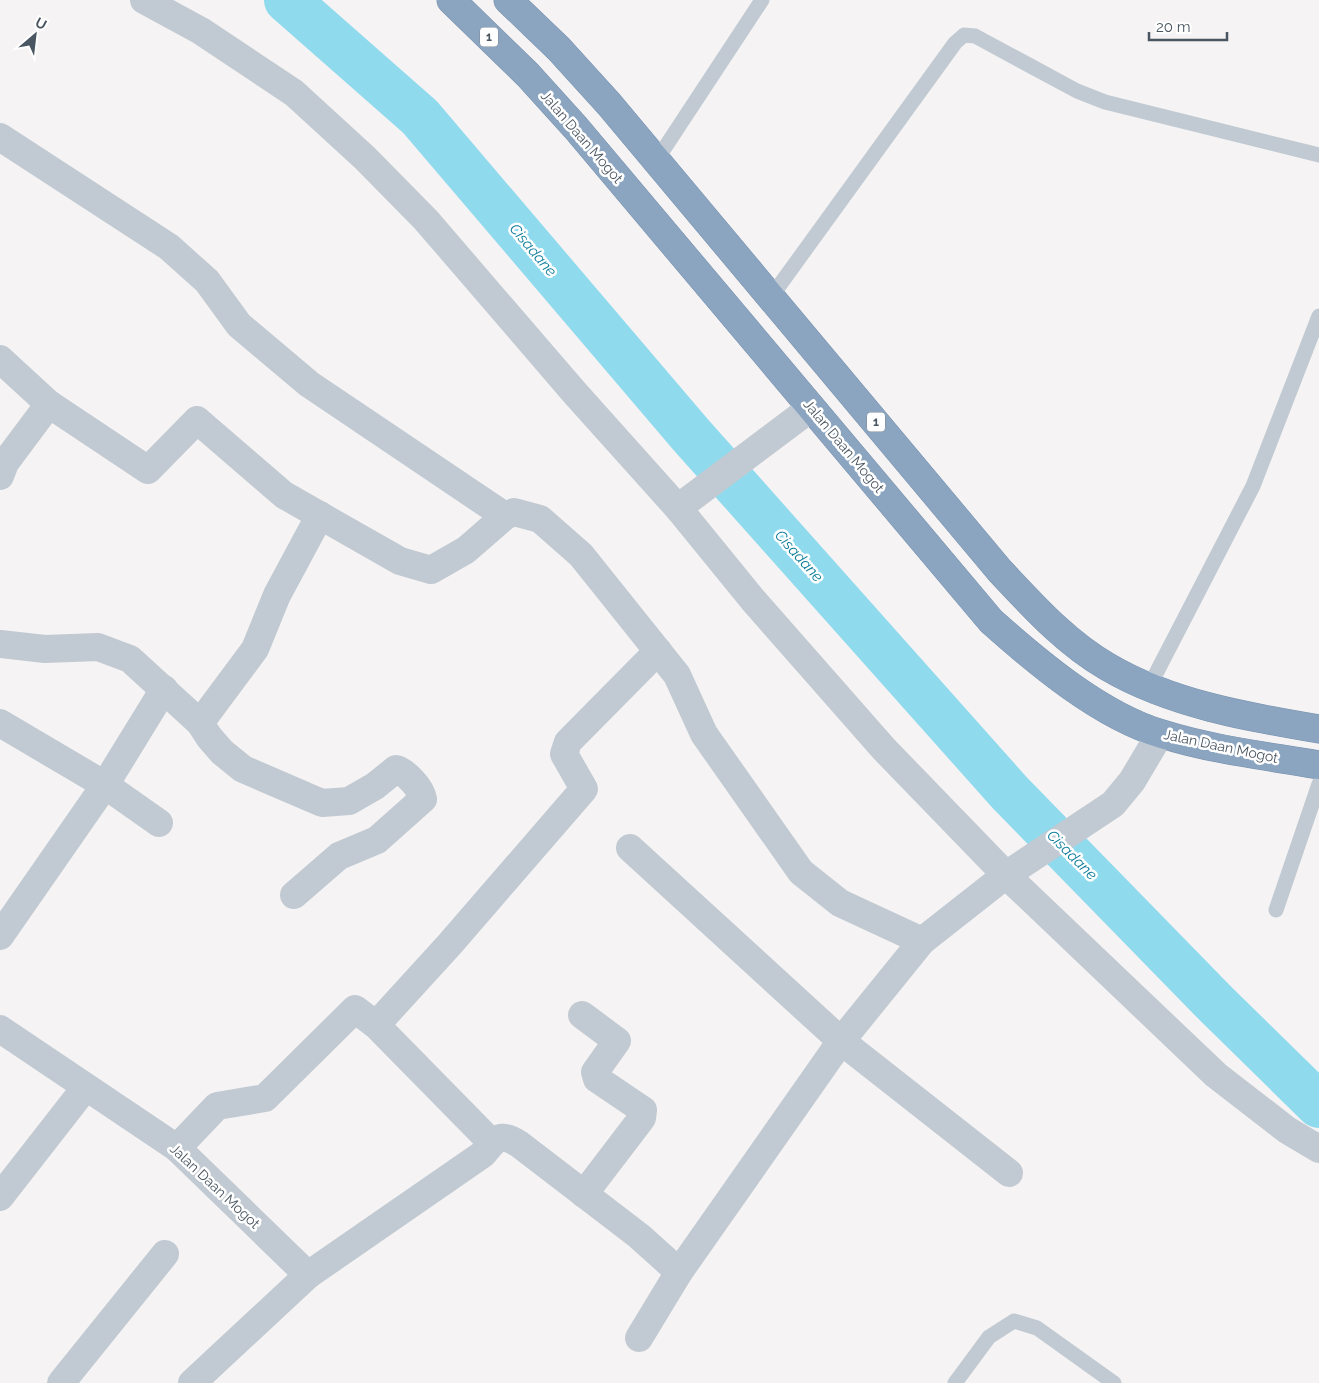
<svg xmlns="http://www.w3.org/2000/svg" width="1319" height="1383" viewBox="0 0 1319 1383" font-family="Raleway,sans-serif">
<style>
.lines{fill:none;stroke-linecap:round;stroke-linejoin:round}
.river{stroke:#90daee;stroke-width:46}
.highway-casing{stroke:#7690ad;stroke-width:29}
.lane{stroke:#c1cad2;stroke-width:15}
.street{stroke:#c1cad2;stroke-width:28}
.highway{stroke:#8ba5c1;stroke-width:28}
.labels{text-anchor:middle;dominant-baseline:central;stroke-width:5;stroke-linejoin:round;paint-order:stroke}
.shield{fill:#fff;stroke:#808990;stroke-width:1}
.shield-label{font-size:12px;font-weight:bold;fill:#4a5661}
.street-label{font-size:14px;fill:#4a5661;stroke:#fff}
.water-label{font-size:15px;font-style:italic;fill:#0c7c9b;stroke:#fff}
</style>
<rect width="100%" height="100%" fill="#f5f3f3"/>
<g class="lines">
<path class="river" d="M287,0L420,117L691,435L1010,793L1216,1004L1319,1105"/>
<g class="highway-casing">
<g id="highway">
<path d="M451,0L528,75L576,128L991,621C1038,663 1101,716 1162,734C1213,750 1267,756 1319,765"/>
<path d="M508,0L559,49L609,104L1000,571C1033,606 1066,643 1108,667C1171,704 1248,717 1319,729"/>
</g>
</g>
<g class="lane">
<path d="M656,161L762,0"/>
<path d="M771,297L955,43L964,35L975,36L1077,91L1105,102L1319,155"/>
<path d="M1149,687L1253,486L1319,316"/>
<path d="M1276,910L1319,784"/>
<path d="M955,1383L989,1337L1014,1321L1037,1328L1114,1383"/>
</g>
<g class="street">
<path d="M144,0L201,31L294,93L365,158L426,220L574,392L678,508L753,600L884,749L1006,875L1216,1075L1287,1130L1319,1149"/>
<path d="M0,137L169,247L207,281L239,325L309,384L505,516"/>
<path d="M0,359L49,404L5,463L0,476"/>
<path d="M49,404L148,470L197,420L284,495L400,561L431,570L466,550L505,516L514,512L540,519L581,555L677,675L704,734L801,872L840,903L922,941"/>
<path d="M678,508L811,408"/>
<path d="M0,644L45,649L98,647L130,659L200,723L209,737L222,752L243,769L322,803L349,801L375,786L396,769C406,772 421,788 423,799L377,840L339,856L294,895"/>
<path d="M0,723L105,785L159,823"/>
<path d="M200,723L255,649L277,595L320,515"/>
<path d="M630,848L841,1041L1009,1173"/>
<path d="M0,936L105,785L164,689"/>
<path d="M582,1015L617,1041L595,1072L597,1079L643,1110L642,1118L584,1194"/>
<path d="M376,1025L449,945L584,789L564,754L568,742L658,651"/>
<path d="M0,1029L177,1148L308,1275"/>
<path d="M177,1148L217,1106L265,1098L355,1009L376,1025L492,1143"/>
<path d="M0,1197L85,1088"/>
<path d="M639,1338L679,1272L841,1041L922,941L1006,875L1113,804L1132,781L1160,734"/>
<path d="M61,1383L165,1254"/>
<path d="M192,1383L308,1275L483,1154C496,1138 500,1132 519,1144L639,1236L679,1272"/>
</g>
<use href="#highway" class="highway"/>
</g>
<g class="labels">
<g class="shield">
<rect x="480" y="27.5" width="18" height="19" rx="4"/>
<rect x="867" y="412.5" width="18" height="19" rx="4"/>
</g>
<g class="shield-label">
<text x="489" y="37">1</text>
<text x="876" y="422">1</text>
</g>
<g class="street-label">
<text transform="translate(582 137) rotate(49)">Jalan Daan Mogot</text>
<text transform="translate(844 446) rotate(50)">Jalan Daan Mogot</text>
<text transform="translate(1221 746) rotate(12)">Jalan Daan Mogot</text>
<text transform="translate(215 1186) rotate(43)">Jalan Daan Mogot</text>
</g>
<g class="water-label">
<text transform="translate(533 250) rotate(50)">Cisadane</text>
<text transform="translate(799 556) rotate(48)">Cisadane</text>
<text transform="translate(1072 855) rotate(45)">Cisadane</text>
</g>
</g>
<g transform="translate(35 35) rotate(28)" stroke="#ffffff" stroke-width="4" paint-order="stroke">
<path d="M0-4L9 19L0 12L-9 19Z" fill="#4a5661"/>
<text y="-8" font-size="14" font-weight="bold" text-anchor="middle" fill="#4a5661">U</text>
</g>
<path d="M1149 32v8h78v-8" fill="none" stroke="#4a5661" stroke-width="2.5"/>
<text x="1156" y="32" font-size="15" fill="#4a5661" stroke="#ffffff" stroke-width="4" paint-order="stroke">20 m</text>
</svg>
